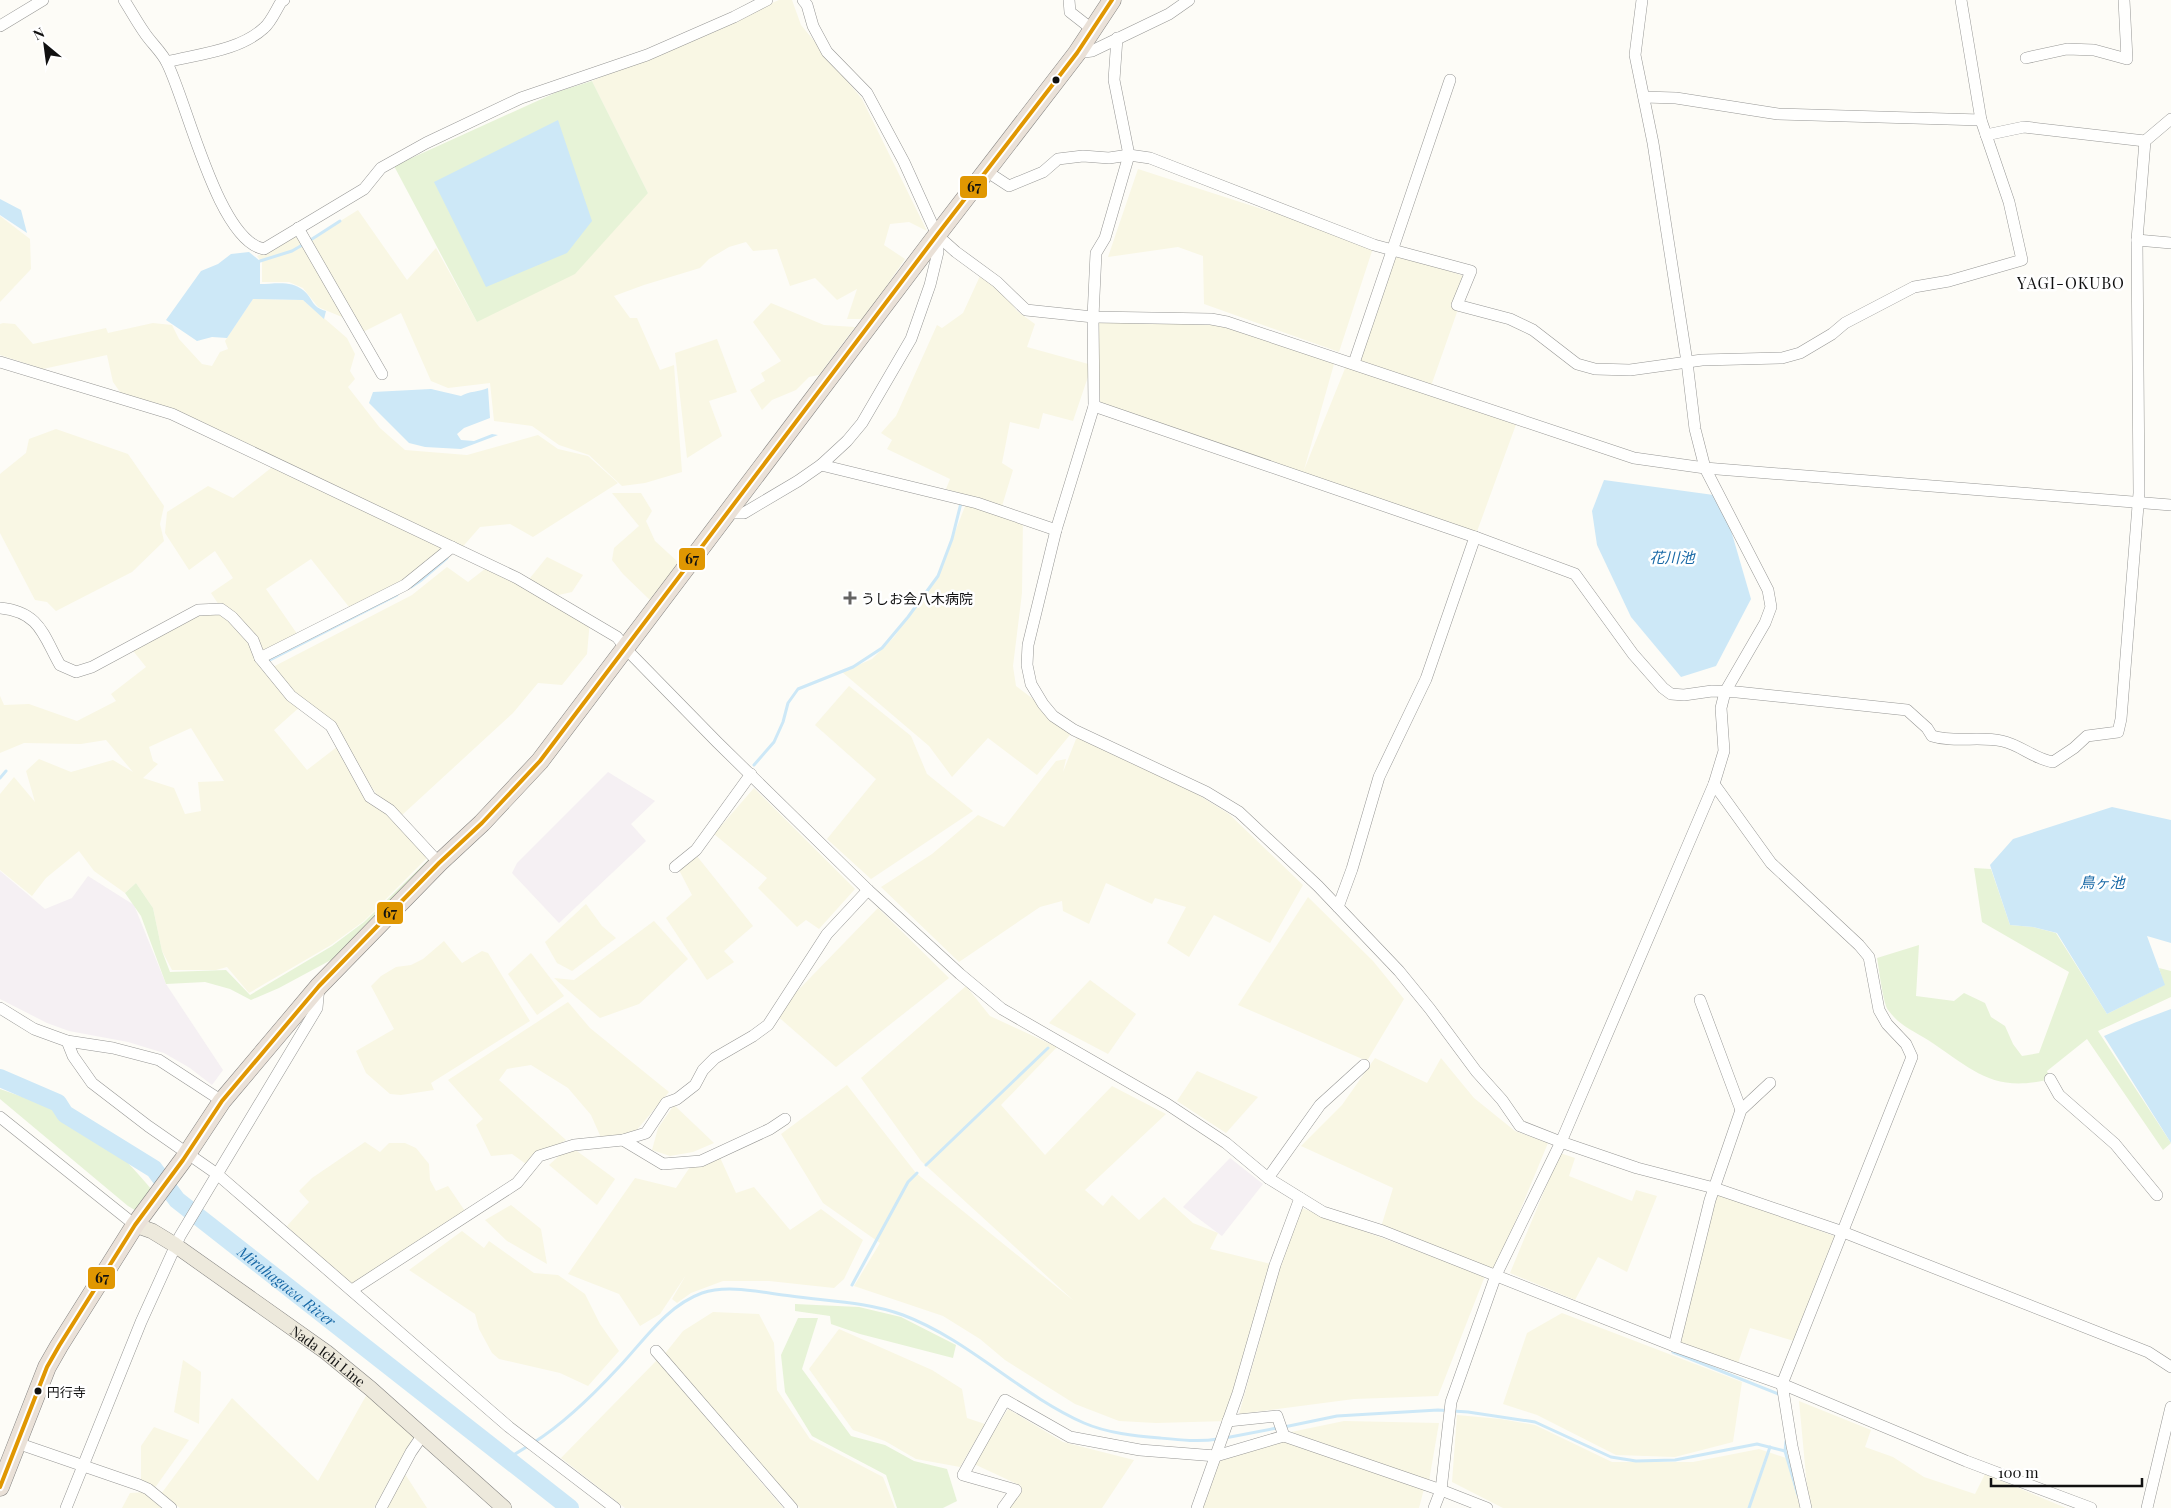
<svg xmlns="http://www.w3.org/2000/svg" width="2171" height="1508" viewBox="0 0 2171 1508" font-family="'Playfair Display','Noto Sans JP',serif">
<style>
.industrial{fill:#f5f0f3}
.farmland{fill:#f9f7e4;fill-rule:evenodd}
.green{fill:#e7f3d7}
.water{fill:#cde8f7}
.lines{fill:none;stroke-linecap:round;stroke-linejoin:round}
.stream{stroke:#cde8f7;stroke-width:3}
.river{stroke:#cde8f7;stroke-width:18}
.minor-casing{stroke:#979795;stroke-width:12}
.major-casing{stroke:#858482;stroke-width:16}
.highway-casing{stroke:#858482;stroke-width:19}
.minor{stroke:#fffffe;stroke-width:11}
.major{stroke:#ede9dc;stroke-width:15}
.highway{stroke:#eae1d8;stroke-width:18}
.bus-1-casing{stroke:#fff;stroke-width:8}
.bus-1{stroke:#e09702;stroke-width:4}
.bus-dot{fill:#111;stroke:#fff;stroke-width:2}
.poi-dot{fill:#646362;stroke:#fff;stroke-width:2}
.labels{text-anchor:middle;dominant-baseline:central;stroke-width:5;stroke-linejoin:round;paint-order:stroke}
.bus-label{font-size:13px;fill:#111;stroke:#fff;text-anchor:start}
.poi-label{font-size:14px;fill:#111;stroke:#fff;text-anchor:start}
.street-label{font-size:14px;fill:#111;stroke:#fff}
.water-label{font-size:15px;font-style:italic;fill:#1768a6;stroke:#fff}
.quarter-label{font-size:16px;letter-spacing:1px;fill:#111;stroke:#fff}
.line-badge{stroke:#fff;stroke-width:2}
.pale-badge-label{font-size:14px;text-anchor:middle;font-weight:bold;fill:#111}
</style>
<rect width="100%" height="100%" fill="#fdfcf7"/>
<g class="industrial">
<path d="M608,772L655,801L631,824L646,841L559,923L512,873L517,863Z"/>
<path d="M0,871L45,909L72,898L88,876L134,905L166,984L223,1070L212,1085L190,1068L164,1053L128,1042L69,1031L47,1023L0,999Z"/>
<path d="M1230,1158L1263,1184L1222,1236L1183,1207Z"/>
</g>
<g class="farmland">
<path d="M779,0H792L801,25L862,99L927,231L909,222L890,224L884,245L905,259L864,319H847L857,289L837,300L815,278L790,286L777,249L753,251L746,242L729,247L709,259L700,268L644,285L614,296L630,318H637L660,370L674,365L682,472L645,483L622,486L589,455L559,445L532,426L494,421L490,383L448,388L431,381L401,313L363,332L310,240L358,210L407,280L436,248L477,322L648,193L592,81Z"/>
<path d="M1138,169L1374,245L1339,352L1204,304L1203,256L1178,247L1108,257Z"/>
<path d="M0,216L30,239L31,269L0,302Z"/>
<path d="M300,234L349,320L318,307L303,288L289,282H262V262L257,256L272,250Z"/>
<path d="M1392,251L1469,278L1430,389L1518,419L1475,537L1094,406L1093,317L1211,319L1336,357L1304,470L1348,361L1354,363Z"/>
<path d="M980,276L997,282L1017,311L1035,324L1027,347L1092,365L1073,421L1043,413L1039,429L1010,422L1002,463L1013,470L1002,506L946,489L950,479L887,449L892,440L881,433L896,416L937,325L942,328L963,313Z"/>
<path d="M253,299L303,300L347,338L355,354L350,371L355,379L348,387L380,428L405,450L467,455L538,435L558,449L588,456L618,483L533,537L510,524L480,527L459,551L451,547L405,585L353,612L311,559L266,589L300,638L260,658L269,669L412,595L447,567L468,582L490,565L590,620L587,654L562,685L538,683L513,713L401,816L377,795L344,745L370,797L431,854L364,921L331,945L249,993L227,967L216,970H172L162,951L153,908L136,883L125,893L94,871L79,851L46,878L32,896L0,870V794L14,777L35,802L26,771L39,759L71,772L113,760L133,772L106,740L81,744L24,743L0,753V696L4,705L29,704L77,721L116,701L111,694L146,667L130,647L198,610L221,608L211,593L233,578L215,551L189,570L165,533L167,512L208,486L233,498L276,464L180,418L127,402L113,382L107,355L43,369L0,355V324L3,323L15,324L33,344L106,328L108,333L153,323L172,325L179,339L202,364L212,366L220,352L228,349L225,341ZM302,705L342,743L307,770L274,730ZM191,728L224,781L198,782L201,811L185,814L174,788L143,778L158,764L153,761L149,747Z"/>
<path d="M771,303L824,325L855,327L819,375L809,377L796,390L772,400L762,410L750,390L765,381L761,373L781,361L753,322Z"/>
<path d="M717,339L737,392L709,401L722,436L687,458L675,353Z"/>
<path d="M56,429L128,454L164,506L160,524L164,541L132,572L56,611L47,602L35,600L0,533V474L26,453L29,439Z"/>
<path d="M612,493H641L652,511L646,521L655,541L679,563L650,600L623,574L612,560L614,548L639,526Z"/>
<path d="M967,501L1023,518L1022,593L1013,666L1016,686L1074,730L1037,775L988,738L952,777L929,746L842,672L872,659L894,637L938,576Z"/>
<path d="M547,557L583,575L572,592L550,597L526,583Z"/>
<path d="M849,686L911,736L927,774L973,811L871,879L827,839L876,779L815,725Z"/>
<path d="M1085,735L1184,786L1229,814L1303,885L1270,943L1214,915L1189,957L1167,943L1186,907L1155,898L1152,904L1106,883L1089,924L1063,911L1062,901L1040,907L959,962L881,887L932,854L978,815L1004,827L1056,761L1066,759L1063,772L1076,739Z"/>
<path d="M754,788L855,889L819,929L806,920L797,927L758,888L767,878L714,834Z"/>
<path d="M696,855L753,926L724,951L734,962L707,980L666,918L692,895L678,868Z"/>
<path d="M1308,897L1373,961L1404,999L1367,1061L1238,1005Z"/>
<path d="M586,904L602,926L616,938L572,971L557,963L545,942Z"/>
<path d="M878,908L949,978L836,1067L775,1014Z"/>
<path d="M654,921L688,959L639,1004L600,1018L554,978L574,980Z"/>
<path d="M444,941L462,963L482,951L488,953L530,1021L431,1083L434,1090L401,1095L390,1094L366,1073L356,1051L394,1029L371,986L381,976L396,967L411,965L423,959Z"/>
<path d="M531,953L564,996L537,1015L508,974Z"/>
<path d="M1090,980L1136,1014L1108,1054L1049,1023Z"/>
<path d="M966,986L990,1016L1057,1047L1001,1105L1045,1155L1112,1086L1166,1114L1085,1190L1103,1206L1112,1195L1139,1220L1164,1197L1193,1223L1218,1233L1210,1249L1275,1265L1228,1421L1156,1423L1119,1421L1075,1404L1005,1360L980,1339L943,1316L854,1286L880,1243L823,1203L781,1134L847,1085L916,1173L1074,1301L921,1161L861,1078Z"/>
<path d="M568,1002L590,1028L669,1092L630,1138L603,1142L591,1115L568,1088L531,1065L507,1069L499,1080L566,1140L526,1164L512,1154L491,1156L476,1125L483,1119L448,1080Z"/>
<path d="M1375,1058L1427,1083L1441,1058L1474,1098L1515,1131L1548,1143L1495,1271L1381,1227L1393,1188L1301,1146L1342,1105Z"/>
<path d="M1197,1071L1258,1097L1226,1133L1177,1101Z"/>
<path d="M674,1105L714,1143L693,1152L670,1156L652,1150L658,1128Z"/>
<path d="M365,1142L380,1152L389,1143H405L416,1148L429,1164L430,1180L436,1191L448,1186L467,1214L352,1290L287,1226L309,1202L299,1191L312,1178Z"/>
<path d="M570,1146L615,1179L597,1205L549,1165Z"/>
<path d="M718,1153L736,1193L754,1187L790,1230L821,1209L863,1240L844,1279L834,1288L769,1281H723L691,1293L677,1303L672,1299L686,1275L660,1314L640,1326L619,1294L568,1274L635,1178L676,1188L694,1161Z"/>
<path d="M1560,1153L1575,1158L1569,1176L1632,1201L1636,1190L1657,1196L1627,1272L1598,1257L1575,1300L1510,1273Z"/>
<path d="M1716,1193L1845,1240L1801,1343L1750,1328L1737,1366L1680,1343Z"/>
<path d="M511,1205L541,1229L547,1264L507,1241L485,1220Z"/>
<path d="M1299,1207L1485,1276L1438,1396L1354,1399L1239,1414L1290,1232Z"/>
<path d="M462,1231L484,1248L489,1241L534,1273L558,1275L585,1294L600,1324L619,1351L588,1386L560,1373L499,1359L492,1353L479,1329L475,1314L409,1270Z"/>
<path d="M713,1312L759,1314L774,1343L777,1390L810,1439L883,1477L895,1508H800L663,1356L683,1331Z"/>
<path d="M1562,1313L1742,1382L1733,1442L1675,1457L1616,1455L1537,1415L1503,1404L1527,1333Z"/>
<path d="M839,1329L932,1370L962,1389L967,1418L985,1424L960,1467L916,1459L885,1441L853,1430L809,1369Z"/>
<path d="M183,1360L201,1372L199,1424L174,1412Z"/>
<path d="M657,1360L783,1508H625L561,1458Z"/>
<path d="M367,1394L414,1436L374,1508H180L161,1494L232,1398L318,1481Z"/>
<path d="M1799,1401L1871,1430L1865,1447L1893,1457L1924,1477L1975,1494L1985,1474L2066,1508H1809Z"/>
<path d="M1008,1409L1063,1442L1134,1460L1102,1508H1010L1021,1486L974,1464Z"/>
<path d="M1457,1415L1501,1419L1535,1425L1612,1462H1693L1759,1449L1789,1459L1800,1508H1503L1452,1482Z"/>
<path d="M1344,1421L1439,1423L1429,1481L1291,1432Z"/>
<path d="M154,1427L189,1440L154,1489L141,1482V1446Z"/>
<path d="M1279,1440L1425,1485L1419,1508H1203L1218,1458Z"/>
<path d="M405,1474L427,1508H386Z"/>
<path d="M146,1492L167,1508H122L130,1493Z"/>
</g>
<g class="green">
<path d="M592,81L648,193L575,274L477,322L394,166L557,92Z"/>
<path d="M430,858L434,864L344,953L279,988L251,1000L230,989L205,982L166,984L141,916L125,893L136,883L153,908L162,951L170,972L226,970L250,995L332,946L364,922Z"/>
<path d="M1974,868L1991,869L2010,925L2033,927L2056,933L2107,1014L2164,985L2159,968L2171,971V997L2098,1031L2171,1143L2163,1150L2087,1039L2047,1071L2050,1079C1993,1094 1972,1069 1928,1040C1912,1030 1900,1026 1888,1010C1883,1003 1879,969 1877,958L1919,945L1916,996L1954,1001L1964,993L1985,1003L1991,1017L2005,1026L2013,1044L2022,1056L2039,1053L2069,972L1982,922Z"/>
<path d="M0,1089L54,1108C64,1119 78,1121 90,1130C115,1148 136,1170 155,1194L140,1213L128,1206L0,1099Z"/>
<path d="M795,1304L859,1307L901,1317L956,1345L953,1358L860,1334L831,1324L830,1316L795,1311Z"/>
<path d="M798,1318H818L802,1369L851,1436L885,1445L914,1461L947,1469L957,1501L943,1508H897L886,1475L812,1436L785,1392L781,1355Z"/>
</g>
<g class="water">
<path d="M558,120L592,221L567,253L486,287L434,182Z"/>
<path d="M0,199L21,210L27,233L0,215Z"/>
<path d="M249,252L260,261V284C274,284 291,280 303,290C313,298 311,307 326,311L324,319L303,300L253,299L227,338L212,337L197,341L166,320L201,271L218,264L231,254Z"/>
<path d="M488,388L490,418L464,428L457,434L461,440L474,441L492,434L498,435L461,449L425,447L409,443L369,403L373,392L431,389L461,396C469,391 479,392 488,388Z"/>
<path d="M1604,480L1721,496L1751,599L1716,666L1681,677L1631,617L1597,545L1592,511Z"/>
<path d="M2112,807L2171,820V943L2147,936L2165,985L2107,1014L2057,933L2033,927L2010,925L1990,865L2013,839Z"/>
<path d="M2171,1009V1143L2104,1036L2134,1023Z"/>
</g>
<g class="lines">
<g class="stream">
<path d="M309,241L340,221"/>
<path d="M260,261L292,251L304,244"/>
<path d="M411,587L420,581L447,558"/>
<path d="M266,662L397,595"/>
<path d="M754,765L774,742L783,722L788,703L798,689L853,667L882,648L908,617L938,576L952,539L961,503"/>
<path d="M0,778L6,771"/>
<path d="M926,1165L1048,1048"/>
<path d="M852,1285L908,1182L917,1173"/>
<path d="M1673,1352L1781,1395"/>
<path d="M1284,1427L1337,1416L1438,1410L1468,1412L1535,1422L1611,1457L1636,1461L1675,1460L1757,1444L1785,1451"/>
<path d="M1225,1438L1277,1428"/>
<path d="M1786,1441L1785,1451L1798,1495"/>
<path d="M533,1443C563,1424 594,1394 618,1368C643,1342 666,1306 702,1293C729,1284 763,1293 791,1296C827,1301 868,1302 903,1315C969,1340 1019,1394 1084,1423C1107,1433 1135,1436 1160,1438C1180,1440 1199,1442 1218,1439"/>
<path d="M507,1459L528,1446"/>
<path d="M1749,1508L1770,1447"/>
</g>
<path class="river" id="s1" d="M0,1078L58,1103L65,1114L154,1169L177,1200L570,1508"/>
<g class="minor-casing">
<g id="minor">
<path d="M124,0C131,11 137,22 144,32C151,43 162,52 167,63C187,102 218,241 264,249L364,189L381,168L426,143L521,98L647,55L734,17L767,0"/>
<path d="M1069,0L1070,12L1093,30"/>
<path d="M0,26L43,0"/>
<path d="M1117,38L1114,80L1129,155L1105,238L1096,253L1093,317L1094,406L1056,530L1028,645L1027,665L1031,684L1043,704L1053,716L1074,730L1206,792L1239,812L1318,886L1399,971L1430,1009L1476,1071L1502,1100L1520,1126L1561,1142L1637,1168L1714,1188L1843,1232L2148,1352L2171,1367"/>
<path d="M1077,53L1092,51L1169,14L1189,0"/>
<path d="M2026,58L2067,49L2094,50L2127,59L2124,0"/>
<path d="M167,62C198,54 239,51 264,28C271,22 276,10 281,2L284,0"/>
<path d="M1644,97L1676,98L1778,114L1981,120"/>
<path d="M1986,135L2024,127L2145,141"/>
<path d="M986,171L1009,186L1043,172L1058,159L1083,156L1109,158L1129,155L1150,158L1374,245L1471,271L1457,305L1510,319L1533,330L1577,364L1595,369L1630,370L1702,360L1782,358L1800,353L1832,334L1845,323L1914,287L1949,281L2022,260L2009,202L1981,120L1961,0"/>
<path d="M298,228L382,374"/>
<path d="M937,235L956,252L997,282L1026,310L1093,317L1211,319L1227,322L1634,458L1705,468L2171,505"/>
<path d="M2137,240L2171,243"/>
<path d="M0,362L172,414L517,578L617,637L626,649L717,742L868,890L960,974L1002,1009L1167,1104L1226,1143L1268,1178L1323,1212L1383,1231L1674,1346L1782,1384L1966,1461L2091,1508"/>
<path d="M1354,363L1450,80"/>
<path d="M1094,406L1475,537L1575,574L1633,654L1663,688L1671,694L1684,695L1712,691L1737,692L1907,710L1927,728L1932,736C1954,743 1979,736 2002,741C2021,745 2034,759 2053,762L2074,748L2087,736L2118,732L2121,719L2139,493L2137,240L2145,141L2171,119"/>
<path d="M821,465L977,503L1056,530"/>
<path d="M727,513H744L798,481L821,465L847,441L862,423L911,339L930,285L938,252L937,235L904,162L867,93L827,52L813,26L807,5L803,0"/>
<path d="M0,608C40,612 43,635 60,665L76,672L92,667L198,610L221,609L232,617L253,640L260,658L291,696L331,726L370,797L390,810L439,863"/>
<path d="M260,658L405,585L452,547"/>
<path d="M1714,784L1771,863L1859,945L1869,957L1879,1010L1887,1024L1906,1044L1912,1057L1782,1384L1792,1446L1806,1508"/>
<path d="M675,867L696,850L751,774"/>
<path d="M1338,907L1352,869L1379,777L1426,679L1475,537"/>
<path d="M1700,1000L1741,1110"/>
<path d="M0,1008L34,1029L67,1041L113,1048L159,1060L222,1101"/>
<path d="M67,1041L73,1056L92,1083L148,1126L217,1174L509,1427L615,1508"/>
<path d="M2050,1079L2059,1095L2115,1144L2157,1195"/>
<path d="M0,1117L135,1225"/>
<path d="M623,1140L663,1164L701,1161L770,1129L785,1119"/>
<path d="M1268,1178L1320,1105L1364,1065"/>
<path d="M352,1290L517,1183L539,1156L574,1145L623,1140L646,1133L666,1103L677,1099L695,1085L703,1070L715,1058L753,1036L768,1025L827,934L868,890"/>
<path d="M1674,1346L1710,1200L1741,1110L1770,1083"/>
<path d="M656,1351L792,1508"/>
<path d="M1228,1421L1277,1416L1284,1436"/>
<path d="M17,1443L139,1485L148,1489L171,1508"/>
<path d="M66,1508L141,1322L180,1236L317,1008L319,986"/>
<path d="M381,1508L411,1452L422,1436"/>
<path d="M1003,1508L1016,1490L963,1475L1005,1400L1070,1437L1140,1450L1216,1456L1284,1436L1441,1490L1487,1508"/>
<path d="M1197,1508L1238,1393L1275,1265L1300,1198"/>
<path d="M1434,1508L1441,1490L1451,1402L1496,1275L1561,1142L1714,784L1724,751L1721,708L1725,692L1765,623L1771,607L1768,590L1705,468L1695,429L1687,362L1653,143L1635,55L1642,0"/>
<path d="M2147,1508L2171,1407"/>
</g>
</g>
<g class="major-casing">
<g id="major">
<path id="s2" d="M135,1225L152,1231L175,1245L326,1352L371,1389L504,1508"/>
</g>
</g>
<g class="highway-casing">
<path id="highway" d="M0,1487L47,1367L59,1346L135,1225L183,1160L222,1101L319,986L439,863L482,823L540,761L937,235L1077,53L1112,0"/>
</g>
<use href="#minor" class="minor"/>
<use href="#major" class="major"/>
<use href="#highway" class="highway"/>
<g class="bus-1-casing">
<path id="bus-1" d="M0,1487L47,1367L59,1346L135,1225L183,1160L222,1101L319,986L439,863L482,823L540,761L937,235L1077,53L1112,0"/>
</g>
<use href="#bus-1" class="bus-1"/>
</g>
<g class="bus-dot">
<circle cx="1056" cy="80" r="4.5"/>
<circle cx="38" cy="1391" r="4.5"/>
</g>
<path class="poi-dot" d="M847.5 590.5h5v5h5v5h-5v5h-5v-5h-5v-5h5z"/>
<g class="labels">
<g class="bus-label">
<text x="47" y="1391">円行寺</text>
</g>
<g class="poi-label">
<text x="861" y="598">うしお会八木病院</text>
</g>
<g class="street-label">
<text stroke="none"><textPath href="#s2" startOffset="234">Nada Ichi Line</textPath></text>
</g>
<g class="water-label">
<text x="1672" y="557">花川池</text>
<text x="2102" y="882">鳥ヶ池</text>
<text stroke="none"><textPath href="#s1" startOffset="359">Mirahagawa River</textPath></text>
</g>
<g class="quarter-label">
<text x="2071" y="282">YAGI-OKUBO</text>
</g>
</g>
<g class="line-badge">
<rect x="959" y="175" width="29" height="24" rx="5" fill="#e09702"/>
<rect x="678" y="547" width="28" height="24" rx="5" fill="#e09702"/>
<rect x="376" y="901" width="28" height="24" rx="5" fill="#e09702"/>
<rect x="87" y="1266" width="29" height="24" rx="5" fill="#e09702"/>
</g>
<g class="pale-badge-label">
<text x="974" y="192">67</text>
<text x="692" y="564">67</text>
<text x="390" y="918">67</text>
<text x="102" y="1283">67</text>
</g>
<g transform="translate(45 45) rotate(331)" stroke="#ffffff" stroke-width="4" paint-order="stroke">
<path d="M0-4L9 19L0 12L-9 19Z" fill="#111111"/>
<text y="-8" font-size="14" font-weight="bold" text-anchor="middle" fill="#111111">N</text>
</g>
<path d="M1991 1478v8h151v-8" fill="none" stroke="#111111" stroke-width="2.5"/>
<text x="1998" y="1478" font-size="15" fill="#111111" stroke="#ffffff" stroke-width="4" paint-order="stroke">100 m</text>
</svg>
